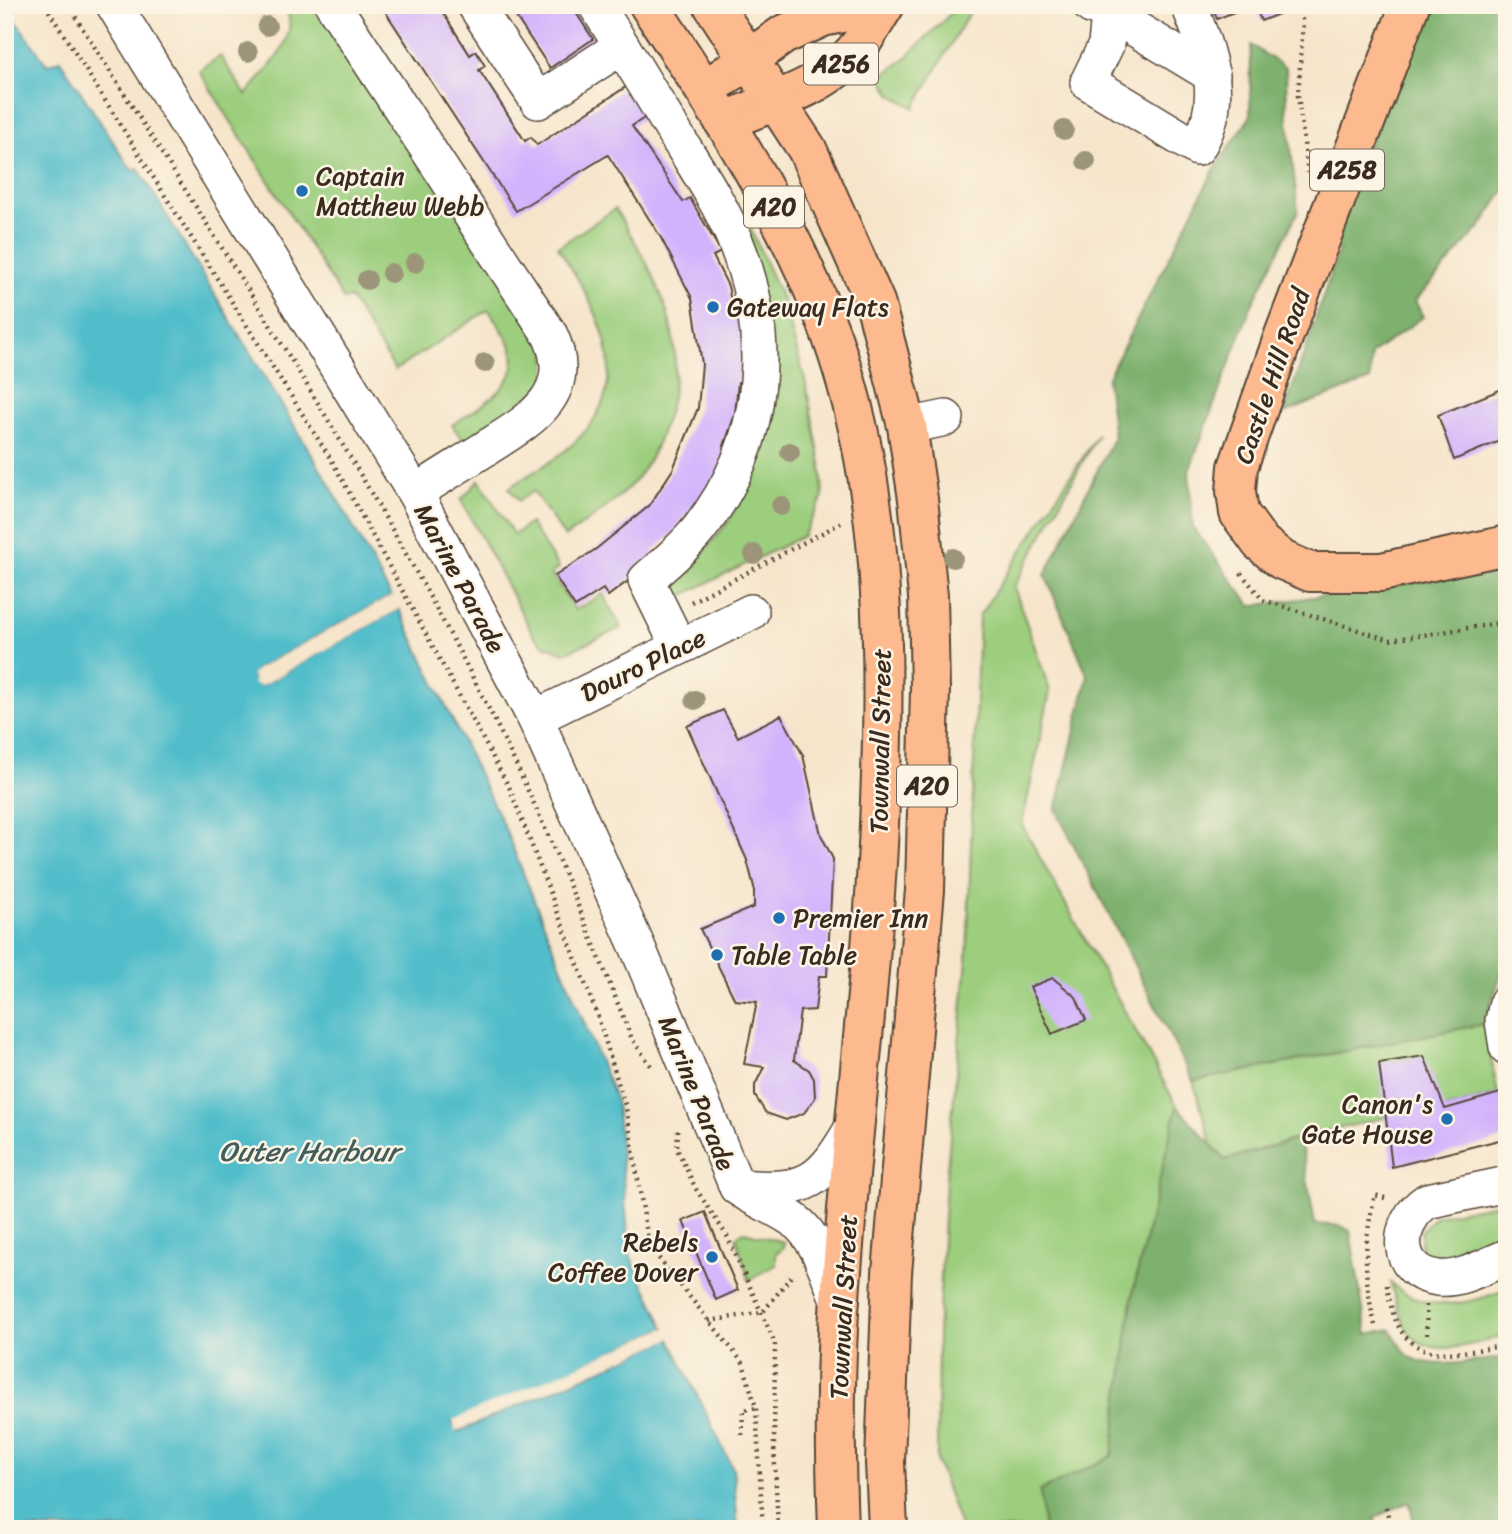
<svg xmlns="http://www.w3.org/2000/svg" width="1512" height="1534" viewBox="0 0 1512 1534" font-family="Sriracha,sans-serif">
<style>
.green{fill:#9cce7e;stroke:#6c7c4e;stroke-width:2}
.forest{fill:#7db16d;stroke:#5c6e46;stroke-width:2}
.water{fill:#51bdcb;stroke:#467474;stroke-width:2}
.pier{fill:#f6e5cb}
.building{fill:#d1b2fd}
.lines{fill:none;stroke-linecap:round;stroke-linejoin:round}
.minor-casing{stroke:#574638;stroke-width:38}
.major-casing{stroke:#574638;stroke-width:42}
.highway-casing{stroke:#574638;stroke-width:42}
.path{stroke:#574638;stroke-width:4.5;stroke-dasharray:2 5;stroke-linecap:butt}
.minor{stroke:#fff;stroke-width:35}
.major{stroke:#fcba8e;stroke-width:38}
.highway{stroke:#fcba8e;stroke-width:38}
.tree{fill:#9c9579}
.poi-dot{fill:#1f6fb2;stroke:#fcf5e5;stroke-width:2.5}
.labels{text-anchor:middle;dominant-baseline:central;stroke-width:5;stroke-linejoin:round;paint-order:stroke}
.shield{fill:#fcf5e5;stroke:#75675a;stroke-width:2}
.shield-label{font-size:24px;font-weight:bold;fill:#3b2a1e}
.poi-label{font-size:26px;fill:#3b2a1e;stroke:#fcf5e5;text-anchor:start}
.street-label{font-size:26px;fill:#3b2a1e;stroke:#fcf5e5}
.water-label{font-size:28px;font-style:italic;fill:#435d5b;stroke:#fcf5e5}
</style>
<rect width="100%" height="100%" fill="#fcf5e5"/>
<filter id="ink" filterUnits="userSpaceOnUse"><feTurbulence type="fractalNoise" baseFrequency=".0143" numOctaves="2"/><feDisplacementMap in="SourceGraphic" scale="14" xChannelSelector="R" yChannelSelector="G"/><feConvolveMatrix kernelMatrix="1 2 1 2 8 2 1 2 1" color-interpolation-filters="sRGB"/></filter>
<filter id="wash" filterUnits="userSpaceOnUse"><feTurbulence type="fractalNoise" baseFrequency=".00686" numOctaves="4" result="noise"/><feDisplacementMap in="SourceGraphic" scale="28" xChannelSelector="R" yChannelSelector="G"/><feGaussianBlur stdDeviation="1.57" result="paint"/><feColorMatrix in="noise" values="0 0 0 0 0 0 0 0 0 0 0 0 0 0 0 0 0 1.4 0 .05"/><feComposite in="paint" operator="in"/></filter>
<g filter="url(#wash)">
<rect width="100%" height="100%" fill="#f6e5cb"/>
<g class="green">
<path d="M284,5H325L546,342V385L468,447L452,425C476,408 523,387 512,349C508,337 497,323 490,312L488,310L395,370L350,298L344,300L199,71L220,56L246,95C265,70 304,38 284,5Z"/>
<path d="M959,5H974L914,108L892,95L881,77L906,58Z"/>
<path d="M714,171L749,225L783,301L805,380L821,463L823,497L803,536L673,600L671,583L699,558L728,522L748,484L761,447L775,389Z"/>
<path d="M615,209C659,279 695,344 663,428C656,448 646,469 632,484C612,505 588,521 565,537L533,491L519,501L509,488C532,472 560,458 579,438C640,376 595,305 558,247Z"/>
<path d="M1098,434L1014,587L1050,691L1022,825L1177,1106L1133,1292L1112,1456L1041,1491L1044,1529H961L937,1462L938,1335L946,1179L967,960L979,616Z"/>
<path d="M479,480L514,535L530,523L559,568L551,573L575,610L603,594L621,628L565,653L544,645L534,636L461,500Z"/>
<path d="M1484,1024L1498,1094L1445,1109L1383,1118L1300,1138L1217,1162L1193,1081Z"/>
<path d="M1507,1202V1240L1449,1261L1425,1257L1421,1250V1231L1436,1216Z"/>
<path d="M744,1232L784,1242L783,1248L776,1253V1265L749,1280L736,1237Z"/>
<path d="M1390,1282C1424,1314 1466,1306 1507,1289V1335C1477,1343 1426,1363 1406,1328C1399,1315 1395,1296 1390,1282Z"/>
</g>
<g class="forest">
<path d="M1425,5H1507V187L1481,226L1415,301L1423,317L1371,354L1370,380L1284,413L1339,249L1332,239Z"/>
<path d="M1251,45L1286,68L1287,113L1298,211L1250,309L1189,471L1193,528L1251,606L1507,569V957L1484,1024L1193,1081L1056,810L1088,676L1045,575L1114,437L1107,379L1215,168L1250,117Z"/>
<path d="M1177,1106L1225,1160L1300,1138L1315,1224L1341,1226L1350,1231L1367,1334L1390,1329C1396,1337 1402,1351 1409,1356C1431,1371 1482,1360 1507,1357V1529H1416L1409,1502L1375,1517L1377,1529H1044L1040,1491L1112,1456L1133,1292Z"/>
</g>
<path class="water" d="M5,5L47,65L60,60L132,171L138,168L329,483L391,596L255,670L252,678L261,686L399,609L506,831L616,1101L630,1255L665,1328L452,1423L458,1432L670,1339L733,1469L738,1529H5Z"/>
<g class="pier">
<path d="M391,596L393,599L257,673L256,681L397,606L399,609L261,686L254,684L252,674L255,670Z"/>
<path d="M665,1328L667,1331L456,1423L457,1428L669,1336L670,1339L455,1431L453,1420Z"/>
</g>
<g id="blocks">
<g class="building">
<path d="M381,5H438L470,55L476,51L485,66L479,70L525,141L531,137L537,145L632,83L652,113L632,126L683,202L690,198L721,252L713,256L728,286L734,317L742,316L746,382H738L735,414L724,446L731,448L703,508L695,503L676,530L652,552L657,559L608,596L603,589L575,607L555,576L596,549L649,506L673,469L698,408L702,364L692,298L660,236L608,155L516,211Z"/>
<path d="M508,5H571L593,39L550,68Z"/>
<path d="M1212,5H1251L1217,19Z"/>
<path d="M1255,5H1293L1294,8L1261,21Z"/>
<path d="M1507,387V438L1454,460L1438,415Z"/>
<path d="M723,710L738,737L781,715L803,755L821,835L833,859L827,976H819L815,1010L800,1011L794,1060L809,1070L814,1079L815,1098L804,1113L786,1120L766,1113L755,1096V1085L764,1067L744,1064L757,1002L735,1000L700,929L754,907V887L747,860L687,726Z"/>
<path d="M1053,978L1076,997L1086,1020L1052,1034L1030,987Z"/>
<path d="M1424,1056L1445,1109L1507,1091V1138L1392,1167L1379,1063Z"/>
<path d="M705,1212L738,1290L716,1300L683,1221Z"/>
</g>
</g>
</g>
<g filter="url(#ink)">
<use href="#blocks" fill-opacity="0" stroke="#574638" stroke-width="2"/>
<g class="lines">
<g class="minor-casing">
<g id="minor">
<path d="M114,5L415,493L535,718L638,948L737,1187C756,1201 776,1207 794,1220C818,1237 828,1275 839,1302"/>
<path d="M333,5L550,335C578,396 527,422 483,450C461,464 438,478 415,493"/>
<path d="M475,5L538,101L622,46"/>
<path d="M596,5C623,47 648,89 674,132C695,166 719,201 734,238C775,338 767,442 699,529C684,548 664,564 646,580L679,647"/>
<path d="M1110,5L1106,45L1088,82L1197,148C1227,100 1208,53 1189,5"/>
<path d="M1091,6L1111,14L1212,75"/>
<path d="M907,426L946,418"/>
<path d="M535,718L751,612"/>
<path d="M1507,1002L1503,1021L1507,1047"/>
<path d="M1507,1184L1427,1201C1394,1223 1394,1273 1438,1278C1460,1281 1486,1265 1507,1257"/>
<path d="M737,1187C809,1193 821,1183 856,1122"/>
</g>
</g>
<g class="major-casing">
<g id="major">
<path d="M1410,5L1284,335L1238,467L1236,491L1239,513L1260,542L1282,560L1310,572H1381L1507,545"/>
<path d="M705,90L783,35L823,17L880,5"/>
<path d="M724,122C766,103 824,88 855,51C866,38 875,20 885,5"/>
</g>
</g>
<g class="highway-casing">
<g id="highway">
<path d="M649,5C724,119 802,236 842,368C885,508 886,655 880,801C874,967 851,1132 840,1299C834,1375 835,1452 838,1529"/>
<path d="M713,5L807,149L875,302L907,426L918,499L928,596L930,689L925,890L892,1273L885,1462L888,1529"/>
</g>
</g>
<g class="path">
<path d="M45,5L332,461L510,789L598,1017L626,1108L649,1246L743,1363L756,1408L763,1529"/>
<path d="M68,5C214,237 367,467 491,713C544,819 588,929 632,1039L651,1066"/>
<path d="M1298,5L1303,23L1298,96L1308,173"/>
<path d="M1241,573L1263,600L1390,640L1507,622"/>
<path d="M691,602L841,523"/>
<path d="M678,1130L677,1149L696,1189L727,1236L775,1343L774,1445L778,1529"/>
<path d="M1387,1285C1398,1368 1442,1356 1507,1345"/>
<path d="M1426,1305L1427,1336"/>
<path d="M709,1321L763,1312L793,1274"/>
<path d="M1375,1325C1363,1277 1363,1243 1375,1195L1385,1198"/>
<path d="M742,1435L743,1410L756,1408"/>
<path d="M1386,1507L1391,1529"/>
</g>
<use href="#minor" class="minor"/>
<use href="#major" class="major"/>
<use href="#highway" class="highway"/>
</g>
<g class="tree">
<circle cx="267" cy="26" r="10"/>
<circle cx="248" cy="52" r="10"/>
<circle cx="1064" cy="130" r="10"/>
<circle cx="1086" cy="161" r="10"/>
<circle cx="415" cy="263" r="10"/>
<circle cx="391" cy="273" r="10"/>
<circle cx="367" cy="280" r="10"/>
<circle cx="485" cy="363" r="10"/>
<circle cx="790" cy="452" r="10"/>
<circle cx="781" cy="506" r="10"/>
<circle cx="754" cy="554" r="10"/>
<circle cx="953" cy="558" r="10"/>
<circle cx="695" cy="700" r="10"/>
</g>
</g>
<g class="poi-dot">
<circle cx="302" cy="191" r="7"/>
<circle cx="713" cy="307" r="7"/>
<circle cx="779" cy="918" r="7"/>
<circle cx="717" cy="955" r="7"/>
<circle cx="1447" cy="1119" r="7"/>
<circle cx="712" cy="1257" r="7"/>
</g>
<g class="labels">
<g class="shield">
<rect x="804" y="43.5" width="74" height="41" rx="5"/>
<rect x="1310" y="149.5" width="74" height="41" rx="5"/>
<rect x="744" y="186.5" width="60" height="41" rx="5"/>
<rect x="897" y="765.5" width="60" height="41" rx="5"/>
</g>
<g class="shield-label">
<text x="841" y="64">A256</text>
<text x="1347" y="170">A258</text>
<text x="774" y="207">A20</text>
<text x="927" y="786">A20</text>
</g>
<g class="poi-label">
<text x="316" y="176">Captain<tspan x="316" dy="30">Matthew Webb</tspan></text>
<text x="727" y="307">Gateway Flats</text>
<text x="793" y="918">Premier Inn</text>
<text x="731" y="955">Table Table</text>
<text x="1433" y="1104" text-anchor="end">Canon's<tspan x="1433" dy="30">Gate House</tspan></text>
<text x="698" y="1242" text-anchor="end">Rebels<tspan x="698" dy="30">Coffee Dover</tspan></text>
</g>
<g class="street-label">
<text transform="translate(1272 376) rotate(-71)">Castle Hill Road</text>
<text transform="translate(460 578) rotate(62)">Marine Parade</text>
<text transform="translate(643 665) rotate(-26)">Douro Place</text>
<text transform="translate(880 741) rotate(-89)">Townwall Street</text>
<text transform="translate(697 1093) rotate(68)">Marine Parade</text>
<text transform="translate(843 1307) rotate(-87)">Townwall Street</text>
</g>
<g class="water-label">
<text x="309" y="1151">Outer Harbour</text>
</g>
</g>
<rect width="1512" height="1534" fill="none" stroke="#fcf5e5" stroke-width="28"/>
</svg>
